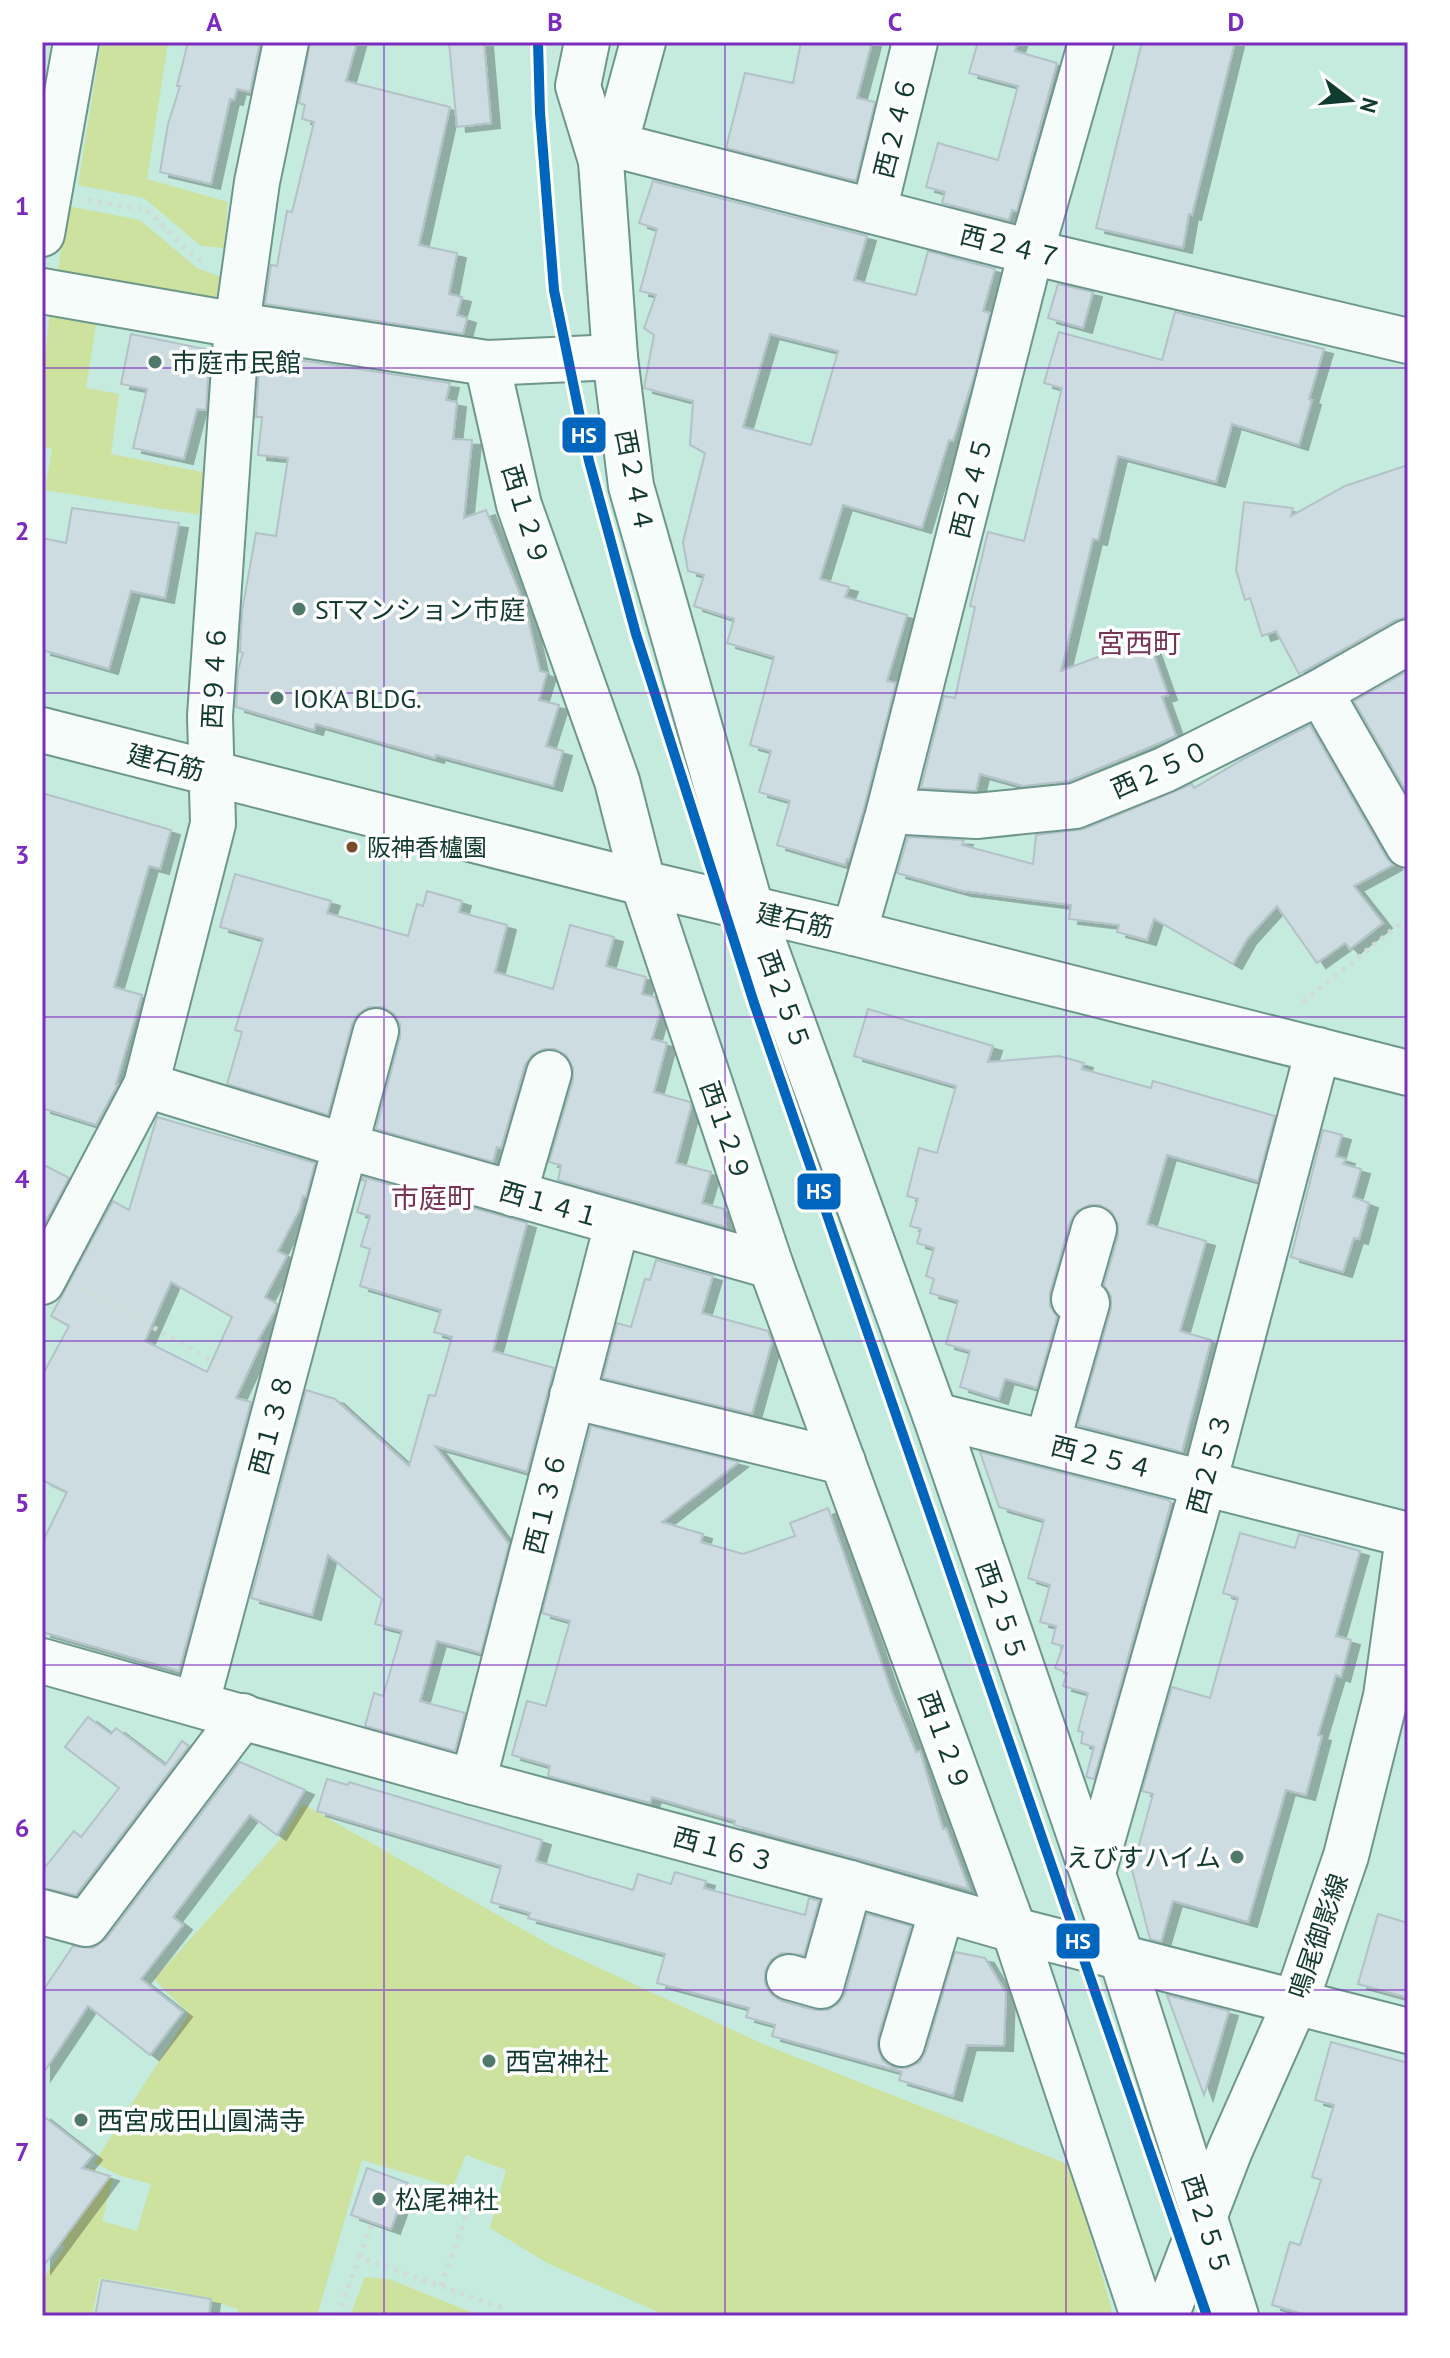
<svg xmlns="http://www.w3.org/2000/svg" width="1450" height="2358" viewBox="0 0 1450 2358" font-family="'PT Sans','Noto Sans JP',sans-serif">
<style>
.green{fill:#cde29f}
.building{fill:#ccdce0;stroke:#b3c2c9;stroke-width:2;fill-rule:evenodd;filter:url(#shadow)}
.lines{fill:none;stroke-linecap:round;stroke-linejoin:round}
.minor-casing{stroke:#6e978c;stroke-width:48}
.path{stroke:#cfdcd7;stroke-width:5;stroke-dasharray:4 6;stroke-linecap:butt}
.minor{stroke:#f6fcfa;stroke-width:44}
.rail-1-casing{stroke:#fff;stroke-width:16}
.rail-1{stroke:#0065bd;stroke-width:10}
.grid{fill:none;stroke:#7b2cbf;stroke-width:2;stroke-opacity:0.55}
.poi-dot{fill:#50796c;stroke:#fff;stroke-width:3}
.bus-dot{fill:#7a4b2a;stroke:#fff;stroke-width:3}
.labels{text-anchor:middle;dominant-baseline:central;stroke-width:7;stroke-linejoin:round;paint-order:stroke}
.bus-label{font-size:24px;fill:#123b2f;stroke:#fff;text-anchor:start}
.street-label{font-size:26px;fill:#123b2f;stroke:#fff}
.poi-label{font-size:26px;fill:#123b2f;stroke:#fff;text-anchor:start}
.neighbourhood-label{font-size:28px;fill:#773555;stroke:#fff}
.line-badge{stroke:#fff;stroke-width:3}
.badge-label{font-size:22px;text-anchor:middle;font-weight:bold;fill:#fff}
.neatline{fill:none;stroke:#7b2cbf;stroke-width:3}
.grid-label{font-size:26px;text-anchor:middle;font-weight:bold;fill:#7b2cbf}
</style>
<defs>
<filter id="shadow"><feDropShadow dx="9" dy="5" stdDeviation="0" flood-color="#0004"/></filter>
</defs>
<rect width="100%" height="100%" fill="#c4ebde"/>
<g class="green">
<path d="M101,42H168L147,179L228,202L224,248L201,246L144,198L78,185Z"/>
<path d="M68,206L140,220L197,268L226,279L221,302L57,276Z"/>
<path d="M50,313L97,319L86,388L119,394L111,454L207,473L201,515L45,490L52,449L42,447V376Z"/>
<path d="M303,1804L552,1946L765,2045L1070,2165L1112,2310L1109,2316H667L547,2263L490,2228L506,2170L466,2155L453,2187L362,2160L317,2316H237L238,2309L172,2290L100,2278L92,2316H42V2280L65,2247L47,2232L91,2167L113,2179L102,2221L137,2231L151,2184L121,2176L94,2163L189,2014L154,1979L280,1840Z"/>
<path d="M365,2277L389,2279L481,2316H350Z"/>
</g>
<g class="building">
<path d="M188,42H260L250,92L237,89L234,100L230,99L211,184L160,172L168,124L180,86H177Z"/>
<path d="M310,42H357L346,81L450,107L419,245L457,253L449,294L462,297L457,315L467,318L463,334L265,304L271,265L277,266L287,211L292,212L314,122L302,119L305,105L299,103Z"/>
<path d="M449,42H484L491,123L457,127Z"/>
<path d="M801,42H872L857,98L875,102L856,181L726,148L745,73L793,83Z"/>
<path d="M978,42H1018L1015,51L1057,63L1017,211L1012,210L1009,220L942,203L945,192L926,187L938,143L998,160L1018,86L969,73Z"/>
<path d="M1142,42H1235L1192,215L1189,214L1183,248L1096,228Z"/>
<path d="M653,181L867,236L854,280L916,295L928,251L995,269L983,311L990,313L975,373L953,441L949,440L922,528L843,505L820,579L849,587L845,597L907,615L887,681L896,683L865,804L849,860L847,859L845,865L777,845L790,801L759,792L771,751L750,745L774,657L727,643L734,619L694,606L704,575L688,571L683,542L705,453L690,445L693,401L644,388L654,335L644,328L656,295L640,291L657,229L639,223ZM770,334L838,351L811,445L743,427Z"/>
<path d="M1058,284L1093,292L1083,328L1048,318Z"/>
<path d="M1175,312L1324,349L1309,399L1312,400L1299,445L1232,424L1216,482L1118,456L1098,540L1093,539L1061,671L1148,638L1168,695L1162,697L1176,736L1069,781L1023,786L980,774L976,791L921,788L944,696L955,698L975,607L970,606L988,532L1024,541L1062,388L1044,383L1059,332L1162,360Z"/>
<path d="M131,334L210,350L206,410L197,409L184,459L133,448L147,389L121,384Z"/>
<path d="M260,354L450,383L446,400L457,402L453,439L472,440L464,518L486,510L526,609L540,671L547,673L539,700L559,705L546,746L563,751L553,786L436,755L435,758L316,724L314,730L236,707L238,670L243,653L240,652L242,611L256,533L276,536L288,458L258,455L262,417H256Z"/>
<path d="M1408,465V617L1396,620L1299,674L1276,631L1262,636L1250,598L1245,600L1236,570L1244,502L1293,508L1291,516L1345,486Z"/>
<path d="M72,508L179,523L165,598L131,591L109,669L42,650V538L66,543Z"/>
<path d="M1408,671V795L1354,701Z"/>
<path d="M1310,725L1386,857L1393,865L1354,886L1383,923L1350,949L1345,943L1317,963L1277,906L1247,939L1233,964L1154,919L1147,940L1117,932L1119,925L1069,919L1071,905L962,891L897,873L908,837L964,840L962,845L1033,864L1036,835L1084,829L1192,784L1194,788L1245,758Z"/>
<path d="M42,793L171,830L160,869L149,866L114,987L142,995L116,1084H118L96,1125L42,1108Z"/>
<path d="M235,874L331,901L327,913L408,936L417,904L423,906L427,891L462,901L459,912L507,925L495,972L553,989L570,925L614,937L606,966L646,977L642,994L655,997L660,1012L652,1039L667,1043L654,1092L690,1102L691,1107L676,1163L711,1172L702,1203L724,1209L726,1227L558,1180L561,1165L549,1162L573,1080V1068L566,1055L555,1049H544L532,1055L525,1065L501,1148L497,1147L493,1162L376,1129L400,1037V1024L394,1014L383,1007H369L358,1014L352,1024L328,1115L227,1084L242,1032L235,1030L263,939L220,927Z"/>
<path d="M868,1009L993,1046L988,1062L1059,1056L1084,1063L1082,1069L1151,1088L1153,1081L1275,1116L1258,1181L1167,1155L1147,1224L1206,1241L1180,1331L1211,1340L1182,1452L1078,1425L1111,1309V1296L1104,1285L1118,1236V1224L1111,1211L1100,1205H1089L1077,1211L1070,1222L1050,1293V1306L1057,1317L1037,1388L1005,1379L999,1399L960,1387L970,1351L946,1344L958,1301L930,1293L934,1279L926,1276L934,1248L917,1243L921,1229L910,1226L918,1199L907,1196L919,1148L937,1153L956,1086L854,1056Z"/>
<path d="M157,1117L315,1163L306,1197L303,1196L300,1209L278,1251L287,1256L265,1297L277,1304L276,1309L258,1340L262,1342L236,1398L251,1402L179,1671L42,1632V1543L67,1492L42,1480V1376L69,1326L51,1316L113,1201L129,1210ZM171,1282L232,1317L207,1372L145,1341Z"/>
<path d="M1323,1130L1342,1135L1336,1156L1346,1159L1343,1164L1361,1169L1353,1197L1369,1203L1359,1239L1354,1238L1343,1272L1291,1257Z"/>
<path d="M42,1164L69,1178L45,1223L42,1222Z"/>
<path d="M363,1177L527,1223L493,1351L554,1368L527,1472L435,1446L509,1544L481,1653L437,1641L420,1701L465,1713L455,1751L365,1726L374,1693L383,1696L402,1631L375,1624L382,1599L328,1555L312,1615L251,1598L306,1390L335,1399L409,1466L429,1395L435,1396L452,1337L434,1332L441,1310L360,1286L370,1249L361,1246L370,1216L357,1212L366,1181L362,1180Z"/>
<path d="M656,1260L713,1276L702,1313L768,1331L772,1342L752,1414L603,1378L617,1323L631,1327L645,1279L650,1280Z"/>
<path d="M591,1426L739,1462L662,1522L703,1534L701,1542L743,1554L795,1536L790,1523L828,1508L892,1693L916,1752L920,1751L943,1829L946,1828L969,1889L734,1825L735,1821L652,1797L650,1803L548,1776L550,1766L512,1755L527,1701L546,1706L570,1621L542,1613Z"/>
<path d="M980,1452L1168,1500L1171,1503L1094,1779L1086,1777L1094,1747L1081,1743L1083,1732L1078,1731L1088,1693L1063,1686L1067,1673L1055,1668L1063,1646L1052,1643L1056,1626L1040,1622L1050,1585L1028,1578L1044,1520L999,1507Z"/>
<path d="M1240,1533L1295,1548L1299,1534L1360,1551L1336,1636L1351,1640L1341,1677L1336,1675L1318,1735L1322,1736L1306,1795L1286,1790L1248,1922L1173,1901L1161,1942L1150,1939L1132,1870L1153,1794L1142,1791L1172,1687L1210,1698L1238,1598L1223,1593Z"/>
<path d="M88,1717L111,1734L116,1728L165,1765L182,1741L189,1746L76,1895L42,1888V1871L74,1831L81,1837L119,1788L65,1747Z"/>
<path d="M240,1762L305,1790L277,1835L250,1815L173,1917L183,1925L141,1979L183,2012L150,2055L88,2006L42,2075V1992L73,1946L93,1948L106,1939Z"/>
<path d="M327,1779L348,1785L349,1782L542,1840L536,1861L633,1890L638,1874L671,1884L675,1872L706,1881L704,1888L805,1915L809,1898L819,1901L804,1955L782,1953L771,1960L765,1971V1984L772,1995L782,2001L814,2010H828L839,2003L845,1994L867,1914L911,1926L878,2037V2049L883,2061L894,2068H907L920,2062L926,2051L955,1952L985,1958L1006,1993L1004,2046L967,2045L953,2096L899,2080L902,2072L772,2036L775,2025L746,2017L749,2008L657,1983L665,1954L528,1918L530,1913L491,1902L501,1866L317,1811Z"/>
<path d="M1378,1914L1408,1923V1998L1358,1984Z"/>
<path d="M1167,1995L1229,2011L1204,2095Z"/>
<path d="M1331,2042L1408,2063V2316H1310L1272,2305L1290,2242L1300,2245L1321,2180L1312,2177L1334,2105L1315,2100Z"/>
<path d="M42,2115L93,2155L82,2168L110,2176L42,2268Z"/>
<path d="M367,2168L408,2183L391,2229L351,2215Z"/>
<path d="M102,2280L211,2299L209,2316H95Z"/>
</g>
<g class="lines">
<g class="minor-casing">
<g id="minor">
<path d="M587,42L578,86L601,161L615,357L631,486L752,911L935,1415L1122,1959L1236,2316"/>
<path d="M615,145L1031,252L1408,341"/>
<path d="M601,161L615,145L643,42"/>
<path d="M874,211L915,42"/>
<path d="M42,234L76,42"/>
<path d="M42,291L237,325L487,363L615,357"/>
<path d="M487,363L519,505L617,781L643,883L771,1266L1014,1930L1143,2316"/>
<path d="M1320,692L1408,845"/>
<path d="M42,730L643,883L854,933L1408,1073"/>
<path d="M889,811L976,816L1075,806L1164,770L1320,692L1408,642"/>
<path d="M854,933L889,811L1031,252L1091,42"/>
<path d="M146,1085L345,1146L771,1266"/>
<path d="M514,1194L549,1073"/>
<path d="M42,1282L146,1085L213,824L210,716L237,325L257,182L286,42"/>
<path d="M572,1396L843,1462"/>
<path d="M935,1415L1408,1535"/>
<path d="M1047,1443L1087,1303L1074,1299L1094,1229"/>
<path d="M42,1661L473,1782L850,1883L1014,1930L1408,2031"/>
<path d="M197,1702L376,1031"/>
<path d="M473,1782L617,1224"/>
<path d="M1093,1873L1204,1483L1318,1050"/>
<path d="M42,1912L86,1924L243,1716"/>
<path d="M789,1977L821,1986L850,1883"/>
<path d="M902,2044L942,1910"/>
<path d="M1166,2316L1230,2150L1296,2001L1346,1856L1386,1696L1408,1537"/>
</g>
</g>
<g class="path">
<path d="M88,200L147,210L195,258L205,261"/>
<path d="M1303,1002L1406,919L1408,909"/>
<path d="M84,1288L242,1378"/>
<path d="M359,2257L372,2222"/>
<path d="M441,2286L476,2187"/>
<path d="M338,2316L359,2257L506,2309"/>
</g>
<use href="#minor" class="minor"/>
<g class="rail-1-casing">
<path id="rail-1" d="M538,42L540,113L554,290L589,461L636,634L754,1003L1207,2316"/>
</g>
<use href="#rail-1" class="rail-1"/>
</g>
<path class="grid" d="M384,42V2316M725,42V2316M1066,42V2316M42,368H1408M42,693H1408M42,1017H1408M42,1341H1408M42,1665H1408M42,1990H1408"/>
<g class="poi-dot">
<circle cx="155" cy="362" r="8"/>
<circle cx="299" cy="609" r="8"/>
<circle cx="277" cy="698" r="8"/>
<circle cx="1237" cy="1857" r="8"/>
<circle cx="489" cy="2061" r="8"/>
<circle cx="81" cy="2120" r="8"/>
<circle cx="379" cy="2199" r="8"/>
</g>
<circle class="bus-dot" cx="352" cy="847" r="7"/>
<g class="labels">
<g class="bus-label">
<text x="367" y="847">阪神香櫨園</text>
</g>
<g class="street-label">
<text transform="translate(895 127) rotate(-76)">西２４６</text>
<text transform="translate(1011 246) rotate(14)">西２４７</text>
<text transform="translate(635 481) rotate(79)">西２４４</text>
<text transform="translate(971 487) rotate(-76)">西２４５</text>
<text transform="translate(526 515) rotate(73)">西１２９</text>
<text transform="translate(214 677) rotate(-87)">西９４６</text>
<text transform="translate(166 762) rotate(14)">建石筋</text>
<text transform="translate(1160 769) rotate(-24)">西２５０</text>
<text transform="translate(795 920) rotate(12)">建石筋</text>
<text transform="translate(785 1000) rotate(70)">西２５５</text>
<text transform="translate(726 1131) rotate(71)">西１２９</text>
<text transform="translate(550 1204) rotate(16)">西１４１</text>
<text transform="translate(271 1424) rotate(-75)">西１３８</text>
<text transform="translate(1102 1457) rotate(14)">西２５４</text>
<text transform="translate(1209 1463) rotate(-75)">西２５３</text>
<text transform="translate(545 1503) rotate(-76)">西１３６</text>
<text transform="translate(1002 1611) rotate(71)">西２５５</text>
<text transform="translate(945 1741) rotate(70)">西１２９</text>
<text transform="translate(724 1849) rotate(15)">西１６３</text>
<text transform="translate(1318 1936) rotate(-71)">鳴尾御影線</text>
<text transform="translate(1207 2225) rotate(72)">西２５５</text>
</g>
<g class="poi-label">
<text x="171" y="362">市庭市民館</text>
<text x="315" y="609">STマンション市庭</text>
<text x="293" y="698">IOKA BLDG.</text>
<text x="1221" y="1857" text-anchor="end">えびすハイム</text>
<text x="505" y="2061">西宮神社</text>
<text x="97" y="2120">西宮成田山圓満寺</text>
<text x="395" y="2199">松尾神社</text>
</g>
<g class="neighbourhood-label">
<text x="1139" y="642">宮西町</text>
<text x="433" y="1197">市庭町</text>
</g>
</g>
<g class="line-badge">
<rect x="561" y="416" width="46" height="38" rx="8" fill="#0065bd"/>
<rect x="796" y="1172" width="46" height="39" rx="8" fill="#0065bd"/>
<rect x="1055" y="1922" width="46" height="38" rx="8" fill="#0065bd"/>
</g>
<g class="badge-label">
<text x="584" y="443">HS</text>
<text x="819" y="1199">HS</text>
<text x="1078" y="1949">HS</text>
</g>
<rect width="1450" height="2358" fill="none" stroke="#ffffff" stroke-width="88"/>
<g transform="translate(1350 100) rotate(106)" stroke="#ffffff" stroke-width="6" paint-order="stroke">
<path d="M0-6L14 30L0 20L-14 30Z" fill="#123b2f"/>
<text y="-12" font-size="22" font-weight="bold" text-anchor="middle" fill="#123b2f">N</text>
</g>
<rect x="44" y="44" width="1362" height="2270" class="neatline"/>
<g class="grid-label">
<text x="214" y="31">A</text>
<text x="555" y="31">B</text>
<text x="895" y="31">C</text>
<text x="1236" y="31">D</text>
<text x="22" y="215">1</text>
<text x="22" y="540">2</text>
<text x="22" y="864">3</text>
<text x="22" y="1188">4</text>
<text x="22" y="1512">5</text>
<text x="22" y="1837">6</text>
<text x="22" y="2161">7</text>
</g>
</svg>
